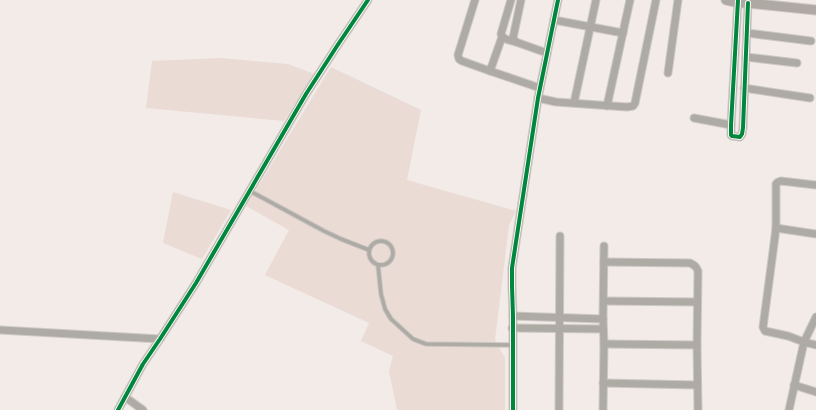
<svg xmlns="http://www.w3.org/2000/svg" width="816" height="410" viewBox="0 0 816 410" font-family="Quicksand,sans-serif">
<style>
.built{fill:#eadbd5}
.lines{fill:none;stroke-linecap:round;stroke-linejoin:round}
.lane-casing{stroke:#cdc8c5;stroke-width:5.5}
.street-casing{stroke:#cdc8c5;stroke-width:9}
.secondary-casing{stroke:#cdc8c5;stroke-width:11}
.lane{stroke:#aeaaa4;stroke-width:3.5}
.street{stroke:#aeaaa4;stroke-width:7}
.secondary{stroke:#aea9a2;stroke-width:9}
.cycleway-casing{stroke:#fef9f6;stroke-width:6}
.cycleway{stroke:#00873e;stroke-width:4}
</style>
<rect width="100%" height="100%" fill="#f2ebe8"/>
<g class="built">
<path d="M221,58L288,64L314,74L284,121L146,108L152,61Z"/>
<path d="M331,67L421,110L407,180L516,211L509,225L495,340L505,358V410H397L389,371L393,356L361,341L369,323L265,275L289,230L246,206Z"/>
<path d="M173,192L231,210L202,259L163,243Z"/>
</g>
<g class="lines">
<g class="lane-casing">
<g id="lane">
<path d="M250,191L324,231L341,239L369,250"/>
<circle cx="381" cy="253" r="12"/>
<path d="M378,265L381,294L385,309L391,319L413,339L426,344L513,345"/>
</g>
</g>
<g class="street-casing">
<g id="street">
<path d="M475,0L458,55L459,59L462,61L490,71"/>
<path d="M511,0L501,34C503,40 510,40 516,42"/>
<path d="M521,0L513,38L516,42L547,53"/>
<path d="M738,0L731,125V135L732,136L740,137L742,134L743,128L748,3"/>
<path d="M554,20L623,33"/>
<path d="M747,33L811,41"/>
<path d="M502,37L490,71L540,88"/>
<path d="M746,57L797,63"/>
<path d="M668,73L678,0"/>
<path d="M744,88L810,98"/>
<path d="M538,98L556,102L627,107L633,106L635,103L656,0"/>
<path d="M574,103L596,0"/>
<path d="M607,106L630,0"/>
<path d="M694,118L731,125"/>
<path d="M816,185L781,181L778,182L776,184V228L774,244L763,327L765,331L788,336L804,342L816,317"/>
<path d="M776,228L816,234"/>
<path d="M604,262L690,263C694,265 696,266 698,271L697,345L698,410"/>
<path d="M604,301L697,302"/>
<path d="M513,316L603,319"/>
<path d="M512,328L603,329"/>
<path d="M0,330L160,339"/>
<path d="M604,344L697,345"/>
<path d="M603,383L697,385"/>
<path d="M794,385L816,392"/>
<path d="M125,397L143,410"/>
<path d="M118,410L143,364L160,339L196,283L306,94L337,46L368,0"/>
<path d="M513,410V316L512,286V268L538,98L558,0"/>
<path d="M559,410L560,236"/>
<path d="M603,410L604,344L603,319L604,246"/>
<path d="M789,410L804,342L816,345"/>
</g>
</g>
<g class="secondary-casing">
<path id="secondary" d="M726,0L739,3H748L816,10"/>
</g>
<use href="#lane" class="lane"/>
<use href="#street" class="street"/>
<use href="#secondary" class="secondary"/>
<g class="cycleway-casing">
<g id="cycleway">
<path d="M738,0L731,125V135L732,136L740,137L742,134L743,128L748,3"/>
<path d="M118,410L143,364L160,339L196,283L306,94L337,46L368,0"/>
<path d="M513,410V316L512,286V268L538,98L558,0"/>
</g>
</g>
<use href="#cycleway" class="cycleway"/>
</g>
</svg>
